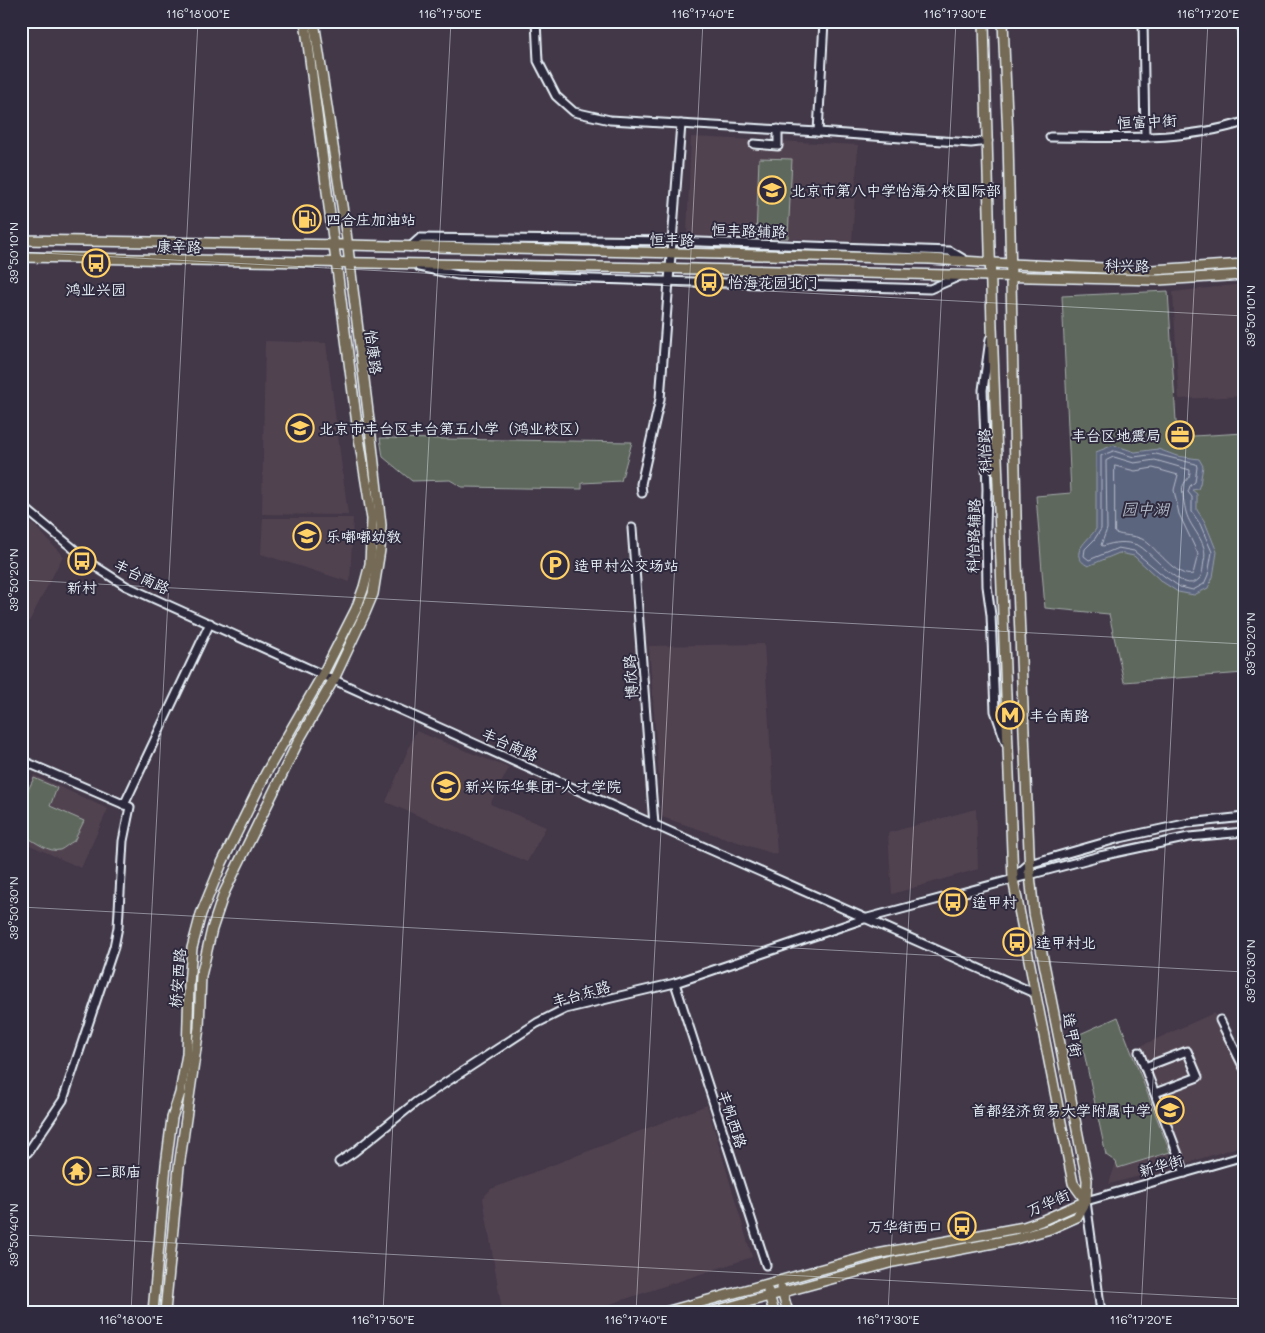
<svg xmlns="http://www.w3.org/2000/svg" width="1265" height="1333" viewBox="0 0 1265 1333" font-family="Mali,'LXGW WenKai TC',sans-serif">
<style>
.built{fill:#514250}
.green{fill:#5e675b;stroke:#a3acaa}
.water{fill:#5c657e;stroke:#949daf}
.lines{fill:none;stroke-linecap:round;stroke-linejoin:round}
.shore{stroke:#b0b9c7;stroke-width:1}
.minor-casing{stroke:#e8f1f8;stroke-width:11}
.major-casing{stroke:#e8f1f8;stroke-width:12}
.minor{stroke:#2f2a3d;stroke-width:7}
.major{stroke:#756b55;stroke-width:9}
.ticks{fill:none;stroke:#e8f1f8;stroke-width:1;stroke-opacity:0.45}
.labels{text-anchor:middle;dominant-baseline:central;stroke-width:4;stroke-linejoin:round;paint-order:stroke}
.street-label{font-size:15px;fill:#e8f1f8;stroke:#2f2a3d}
.poi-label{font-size:15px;fill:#e8f1f8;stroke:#2f2a3d;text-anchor:start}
.water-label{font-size:16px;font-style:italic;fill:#b0b9c7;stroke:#2f2a3d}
.neatline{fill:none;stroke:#e8f1f8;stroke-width:2}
.ticks-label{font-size:12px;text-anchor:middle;fill:#e8f1f8}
</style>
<rect width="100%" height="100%" fill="#433848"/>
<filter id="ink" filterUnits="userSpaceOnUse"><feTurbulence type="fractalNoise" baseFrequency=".02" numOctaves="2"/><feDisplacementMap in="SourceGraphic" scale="10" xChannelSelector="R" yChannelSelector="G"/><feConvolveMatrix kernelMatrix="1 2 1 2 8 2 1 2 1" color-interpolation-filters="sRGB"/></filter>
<g filter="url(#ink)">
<g class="built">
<path d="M691,137L858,145L852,241L687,235Z"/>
<path d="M1244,284V396L1179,399L1173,292Z"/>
<path d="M265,341L326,343L348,515L262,514Z"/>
<path d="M21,517L36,527L63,556L21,637Z"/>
<path d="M263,518H353L350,582L261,554Z"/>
<path d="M764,644L777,855L662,817L649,646Z"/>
<path d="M416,731L509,768L490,804L546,827L527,862L386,802Z"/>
<path d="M34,775L108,809L81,868L21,841V802Z"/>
<path d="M976,809L978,869L892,894L888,833Z"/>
<path d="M1214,1013L1244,1076V1145L1174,1167L1109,1184L1116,1162L1106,1155L1080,1034L1118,1017L1132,1050Z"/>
<path d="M707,1105L752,1257L586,1312H500L502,1310L483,1198L491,1189Z"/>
</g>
<g class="green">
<path d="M1236,21H1244V108H1242Z"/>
<path d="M759,158L792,159L788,238L756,237Z"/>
<path d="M1168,291L1177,437L1244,433V673L1124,682L1109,614L1045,608L1036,496L1071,493L1062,296Z"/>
<path d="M380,438L632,442L621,481L582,483V489L462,487L450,480L412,481L383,457Z"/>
<path d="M34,778L57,788L50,806L84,821L74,841C69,843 65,848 60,850C49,853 34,841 25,836H21V804Z"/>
<path d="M1118,1017L1170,1152L1118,1168L1116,1162L1106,1155L1080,1034Z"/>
</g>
<path class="water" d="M1114,445L1135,452L1158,449L1177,456L1199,459L1203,466L1200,484L1198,489L1192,490L1197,494V510L1205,522L1217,552L1213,577L1208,588L1194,595L1178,592L1161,581L1134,556L1119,553L1088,566C1066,554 1089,540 1096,529V452Z"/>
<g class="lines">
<g class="shore">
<path d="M1114,451L1134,457L1156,454L1196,464L1197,467L1195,482L1190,486L1188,492L1192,497V512L1200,524L1212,552L1208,575L1204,584L1193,590L1180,587L1164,576L1134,551L1118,548L1089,560L1084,556L1085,549L1094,540L1101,529V456Z"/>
<path d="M1114,457L1134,463L1155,460L1190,470C1190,480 1186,478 1183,486C1181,489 1185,508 1186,512C1190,529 1209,542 1204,561C1203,566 1203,575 1199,579C1183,597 1150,549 1137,545C1125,541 1115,542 1103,546L1101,545L1107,529L1106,461Z"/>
<path d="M1115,466L1135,471L1153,468L1178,475L1174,490L1179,514L1198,554L1193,574C1176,579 1156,546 1142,539C1134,535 1123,536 1115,533Z"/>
</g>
<g class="minor-casing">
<g id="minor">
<path d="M536,21L538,61L556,96L574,112L610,120L818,132L971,143L988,141"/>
<path d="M1143,21L1145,137"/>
<path d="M818,132L824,21"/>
<path d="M1050,137C1114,137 1183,142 1244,122"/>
<path d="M754,144L778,146V129"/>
<path d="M410,247L420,238L673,241L950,251L965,260"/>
<path d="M419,267L458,275L930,289L960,276"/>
<path d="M990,339L983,390L987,489L986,528L987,586L991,615L995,711L1006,743"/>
<path d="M642,493L641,484L660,399L681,124"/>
<path d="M21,505L93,565L126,586L675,834L1034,993"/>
<path d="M632,528L654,825"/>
<path d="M21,760L130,807L123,841L118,927L114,947L63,1100L28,1152L21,1157"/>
<path d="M124,805L210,623"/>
<path d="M1013,878L1029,864L1120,838L1189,823L1244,817"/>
<path d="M675,983L766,1265"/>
<path d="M1220,1020L1244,1068"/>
<path d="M1139,1052L1185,1173"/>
<path d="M1145,1067L1187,1051L1198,1077L1155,1093"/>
<path d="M339,1162L354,1152L416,1102L537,1023L565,1009L675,983L864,919L1100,856L1189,837L1244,832"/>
<path d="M1101,1312L1086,1201L1244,1156"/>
</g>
</g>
<g class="major-casing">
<g id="major">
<path d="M984,21L992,326L1013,879L1073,1183L1086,1201"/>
<path d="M21,240L347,245L930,259L1010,264L1152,270L1244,264"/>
<path d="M21,257L655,268L1158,280L1244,275"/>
<path d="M781,1288L788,1312"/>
<path d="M768,1291L774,1312"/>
<path d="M153,1312L166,1165L172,1118L180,1093L187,1054L189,984L192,948L201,914L222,863L266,773L323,674L356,609L364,587L370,564L372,519L358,432L305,21"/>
<path d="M165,1312L179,1167L199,1028L201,976L212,929L224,893L299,740L334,679L365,613L373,594L380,550L381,525L370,428L346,232L314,21"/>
<path d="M665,1312L877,1254L1024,1227L1041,1221L1086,1201"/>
<path d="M711,1312L893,1262L1015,1239L1050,1229L1077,1217L1086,1201L1087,1180L1034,913L1030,875L1017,563L1008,138L1003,21"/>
</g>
</g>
<use href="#minor" class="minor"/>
<use href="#major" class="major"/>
</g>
</g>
<path class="ticks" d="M21,252L1244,316M21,580L1244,644M21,907L1244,972M21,1235L1244,1299M131,1312L198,21M383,1312L451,21M636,1312L703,21M888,1312L956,21M1141,1312L1208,21"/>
<defs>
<g id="school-ring" transform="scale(1.4375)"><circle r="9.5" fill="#2f2a3d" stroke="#ffd166" stroke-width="1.5"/><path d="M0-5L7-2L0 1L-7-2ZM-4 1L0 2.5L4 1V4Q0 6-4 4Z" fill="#ffd166"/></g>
<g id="fuel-ring" transform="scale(1.4375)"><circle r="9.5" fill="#2f2a3d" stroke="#ffd166" stroke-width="1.5"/><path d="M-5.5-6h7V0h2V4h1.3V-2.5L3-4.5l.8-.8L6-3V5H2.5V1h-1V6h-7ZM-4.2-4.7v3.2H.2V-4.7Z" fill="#ffd166"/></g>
<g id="bus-ring" transform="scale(1.4375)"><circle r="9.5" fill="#2f2a3d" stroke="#ffd166" stroke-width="1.5"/><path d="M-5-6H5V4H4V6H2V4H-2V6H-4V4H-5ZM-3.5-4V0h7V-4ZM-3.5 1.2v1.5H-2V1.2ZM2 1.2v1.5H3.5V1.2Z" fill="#ffd166"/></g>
<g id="office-ring" transform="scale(1.4375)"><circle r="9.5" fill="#2f2a3d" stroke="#ffd166" stroke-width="1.5"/><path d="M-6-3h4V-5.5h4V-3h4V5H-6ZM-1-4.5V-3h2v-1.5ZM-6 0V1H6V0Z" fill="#ffd166"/></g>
<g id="parking-ring" transform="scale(1.4375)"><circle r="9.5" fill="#2f2a3d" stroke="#ffd166" stroke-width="1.5"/><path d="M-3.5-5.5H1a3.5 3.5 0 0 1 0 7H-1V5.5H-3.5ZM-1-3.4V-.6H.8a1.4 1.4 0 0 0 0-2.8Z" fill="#ffd166"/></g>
<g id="metro-ring" transform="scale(1.4375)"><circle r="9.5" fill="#2f2a3d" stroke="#ffd166" stroke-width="1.5"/><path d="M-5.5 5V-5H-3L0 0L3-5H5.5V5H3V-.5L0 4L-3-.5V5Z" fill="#ffd166"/></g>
<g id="university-ring" transform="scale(1.4375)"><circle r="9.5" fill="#2f2a3d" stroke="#ffd166" stroke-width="1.5"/><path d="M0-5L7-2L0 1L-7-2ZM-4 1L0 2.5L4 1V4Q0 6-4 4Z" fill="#ffd166"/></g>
<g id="temple-ring" transform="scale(1.4375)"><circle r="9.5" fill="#2f2a3d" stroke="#ffd166" stroke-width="1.5"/><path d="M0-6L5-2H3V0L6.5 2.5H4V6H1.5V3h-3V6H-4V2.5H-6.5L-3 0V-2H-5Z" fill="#ffd166"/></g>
</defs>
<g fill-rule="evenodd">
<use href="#school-ring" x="772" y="190"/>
<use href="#fuel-ring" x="307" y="219"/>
<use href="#bus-ring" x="96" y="263"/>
<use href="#bus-ring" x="709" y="282"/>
<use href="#school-ring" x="300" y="428"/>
<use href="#office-ring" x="1180" y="435"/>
<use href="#school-ring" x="307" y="536"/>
<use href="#bus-ring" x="82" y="561"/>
<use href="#parking-ring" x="555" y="565"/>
<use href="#metro-ring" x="1010" y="715"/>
<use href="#university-ring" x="446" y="786"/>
<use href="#bus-ring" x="953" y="902"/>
<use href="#bus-ring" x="1017" y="942"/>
<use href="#school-ring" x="1170" y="1110"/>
<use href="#temple-ring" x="77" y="1171"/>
<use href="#bus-ring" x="962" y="1226"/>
</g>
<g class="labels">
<g class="street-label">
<text transform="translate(1147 121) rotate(-3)">恒富中街</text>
<text transform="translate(749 230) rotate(2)">恒丰路辅路</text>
<text transform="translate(672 239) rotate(1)">恒丰路</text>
<text transform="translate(179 246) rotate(1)">康辛路</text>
<text transform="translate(1127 265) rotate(1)">科兴路</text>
<text transform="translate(374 352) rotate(83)">怡康路</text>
<text transform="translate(984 451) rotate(-92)">科怡路</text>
<text transform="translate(973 536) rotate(-89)">科怡路辅路</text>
<text transform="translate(142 576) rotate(26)">丰台南路</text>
<text transform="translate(630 677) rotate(-94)">博欣路</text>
<text transform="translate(510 744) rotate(24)">丰台南路</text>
<text transform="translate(177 978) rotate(-85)">桥安西路</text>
<text transform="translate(581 993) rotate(-16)">丰台东路</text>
<text transform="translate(1073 1035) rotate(79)">造甲街</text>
<text transform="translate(733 1119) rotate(72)">丰帆西路</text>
<text transform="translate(1161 1165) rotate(-16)">新华街</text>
<text transform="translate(1048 1202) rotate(-23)">万华街</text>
</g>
<g class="poi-label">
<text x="791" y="190">北京市第八中学怡海分校国际部</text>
<text x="326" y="219">四合庄加油站</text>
<text x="728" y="282">怡海花园北门</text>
<text x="96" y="289" text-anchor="middle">鸿业兴园</text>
<text x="319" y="428">北京市丰台区丰台第五小学（鸿业校区）</text>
<text x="1161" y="435" text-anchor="end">丰台区地震局</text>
<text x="326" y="536">乐嘟嘟幼教</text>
<text x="574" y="565">造甲村公交场站</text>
<text x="82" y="587" text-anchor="middle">新村</text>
<text x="1029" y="715">丰台南路</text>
<text x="465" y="786">新兴际华集团-人才学院</text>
<text x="972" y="902">造甲村</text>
<text x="1036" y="942">造甲村北</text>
<text x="1151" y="1110" text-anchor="end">首都经济贸易大学附属中学</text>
<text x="96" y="1171">二郎庙</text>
<text x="943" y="1226" text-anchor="end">万华街西口</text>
</g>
<g class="water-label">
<text x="1145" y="508">园中湖</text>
</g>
</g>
<rect width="1265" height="1333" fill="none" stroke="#2f2a3d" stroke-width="55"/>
<rect x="28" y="28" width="1210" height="1278" class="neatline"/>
<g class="ticks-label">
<text x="198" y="18">116°18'00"E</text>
<text x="450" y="18">116°17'50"E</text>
<text x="703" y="18">116°17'40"E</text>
<text x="955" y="18">116°17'30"E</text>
<text x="1208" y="18">116°17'20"E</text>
<text transform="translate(14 253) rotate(-90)" y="4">39°50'10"N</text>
<text transform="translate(1251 316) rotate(-90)" y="4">39°50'10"N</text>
<text transform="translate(14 580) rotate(-90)" y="4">39°50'20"N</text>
<text transform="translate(1251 644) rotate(-90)" y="4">39°50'20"N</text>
<text transform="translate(14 908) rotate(-90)" y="4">39°50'30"N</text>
<text transform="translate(1251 971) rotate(-90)" y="4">39°50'30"N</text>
<text transform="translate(14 1235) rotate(-90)" y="4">39°50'40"N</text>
<text x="131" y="1324">116°18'00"E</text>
<text x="383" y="1324">116°17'50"E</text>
<text x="636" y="1324">116°17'40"E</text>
<text x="888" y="1324">116°17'30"E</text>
<text x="1141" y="1324">116°17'20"E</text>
</g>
</svg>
